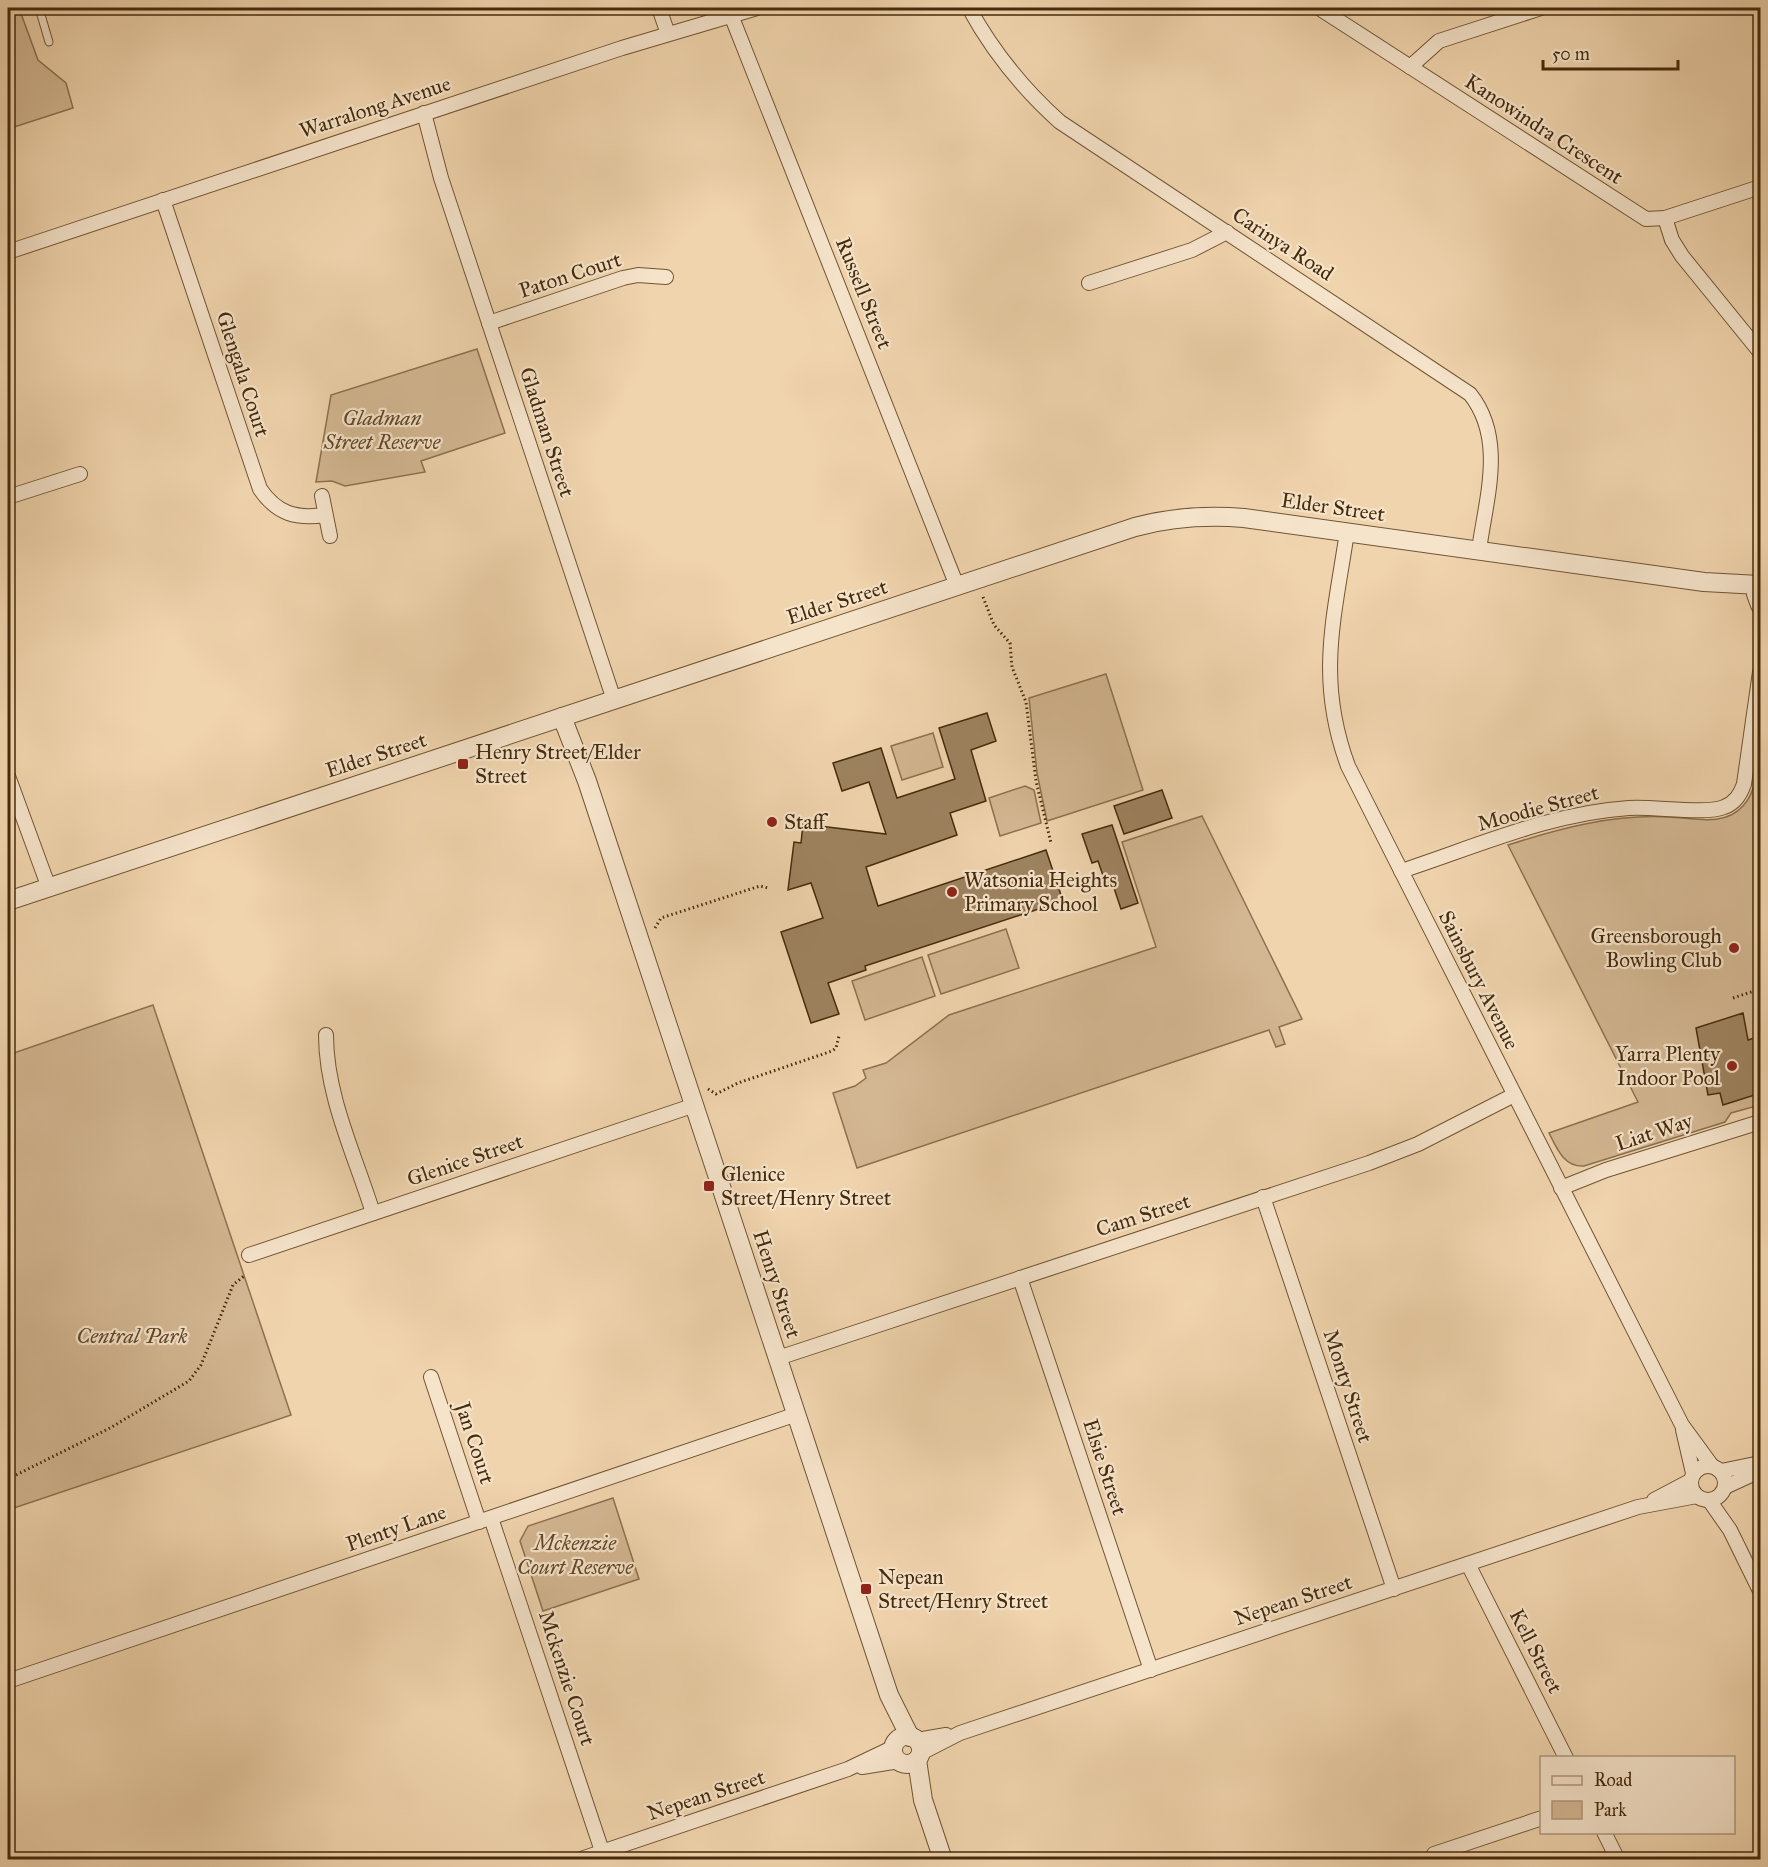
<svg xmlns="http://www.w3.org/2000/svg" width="1768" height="1867" viewBox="0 0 1768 1867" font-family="'IM FELL Great Primer',serif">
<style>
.green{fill:#d3b792;stroke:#8c714f;stroke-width:1.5}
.building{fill:#9e8360;stroke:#452b0c;stroke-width:1.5}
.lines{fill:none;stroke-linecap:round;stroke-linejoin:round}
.service-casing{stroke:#705534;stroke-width:9}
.minor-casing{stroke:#705534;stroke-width:16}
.tertiary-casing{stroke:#705534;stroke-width:20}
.path{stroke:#452b0c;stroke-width:3;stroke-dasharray:1.5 3;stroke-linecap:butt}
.service{stroke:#f5e3ca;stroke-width:7}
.minor{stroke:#f5e3ca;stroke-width:14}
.tertiary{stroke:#f5e3ca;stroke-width:18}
.poi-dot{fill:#8f2418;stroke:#f5e3ca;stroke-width:2}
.labels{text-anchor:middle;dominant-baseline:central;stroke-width:4.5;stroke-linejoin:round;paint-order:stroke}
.street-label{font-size:21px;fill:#452b0c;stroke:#f5e3ca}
.park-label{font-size:21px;font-style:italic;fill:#614727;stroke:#f5e3ca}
.poi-label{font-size:21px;fill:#452b0c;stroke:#f5e3ca;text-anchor:start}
</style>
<rect width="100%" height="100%" fill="#f0d4ad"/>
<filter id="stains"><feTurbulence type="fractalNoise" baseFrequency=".00333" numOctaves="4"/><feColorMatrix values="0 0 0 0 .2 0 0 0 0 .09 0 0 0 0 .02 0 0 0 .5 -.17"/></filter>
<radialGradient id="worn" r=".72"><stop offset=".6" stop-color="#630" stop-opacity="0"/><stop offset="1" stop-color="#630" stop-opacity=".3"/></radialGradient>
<g class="green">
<path d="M8,8H19L38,60L66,83L73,108L8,129Z"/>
<path d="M477,349L505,433L421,461L425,472L345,486L332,481L316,482L331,395Z"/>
<path d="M1106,674L1143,790L1047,821L1037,773L1029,698Z"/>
<path d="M933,733L943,767L902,780L891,746Z"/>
<path d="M1760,736V1105L1731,1113L1725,1122L1584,1166C1564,1167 1557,1149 1549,1133L1638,1102L1508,845C1561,828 1613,814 1669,817C1694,818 1724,827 1743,806C1759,789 1758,758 1760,736Z"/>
<path d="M1025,786L1034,790L1041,823L1000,836L989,798Z"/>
<path d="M1202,816L1302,1019L1279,1027L1285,1044L1276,1047L1269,1030L857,1168L833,1093L855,1086L866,1078L863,1070L886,1063L949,1015L1156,947L1122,842Z"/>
<path d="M1006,929L1019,968L941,994L928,955Z"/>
<path d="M922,957L935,996L865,1020L852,981Z"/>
<path d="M153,1005L291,1415L8,1510V1055Z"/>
<path d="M613,1498L639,1579L543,1611L520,1541L528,1526Z"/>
</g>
<g class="building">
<path d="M987,713L996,741L971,750L986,801L950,813L957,835L866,867L878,906L1046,850L1063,901L865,966L866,970L828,983L839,1014L811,1023L781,932L823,918L811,883L788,890L794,842L801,843L803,824L886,834L869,782L842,791L833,763L881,748L897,798L955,779L939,728Z"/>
<path d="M1162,790L1172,818L1124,834L1114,806Z"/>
<path d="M1112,825L1138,903L1121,909L1112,882L1106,884L1098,861L1092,863L1082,834Z"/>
<path d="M1743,1013L1748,1040L1761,1036V1093L1723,1105L1720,1093L1708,1095L1696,1028Z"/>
</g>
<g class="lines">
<g class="service-casing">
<path id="service" d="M39,8L49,42"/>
</g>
<g class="minor-casing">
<g id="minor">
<path d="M659,8L668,34"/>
<path d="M969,8C993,52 1022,88 1060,122L1470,394C1506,439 1486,498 1479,550"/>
<path d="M1319,8L1646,219L1665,218L1760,187"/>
<path d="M731,15L957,586"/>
<path d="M1410,67L1439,41L1541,8"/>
<path d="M424,113L441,178L614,700"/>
<path d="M163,200L260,489C277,514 296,519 325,515"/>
<path d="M1665,218L1672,240L1682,256L1760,352"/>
<path d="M8,252L622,48L757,8"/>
<path d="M1089,283L1192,250L1227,232"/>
<path d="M489,323L623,278L638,275L666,277"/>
<path d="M322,496L330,536"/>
<path d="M8,497L80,474"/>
<path d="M1347,532C1334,619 1316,679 1348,766L1682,1425L1712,1466"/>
<path d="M8,776L49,888"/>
<path d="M1401,871C1475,847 1550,813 1629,808C1653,806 1705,815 1724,807C1735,803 1740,795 1744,784L1760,672"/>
<path d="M326,1035C326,1096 355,1155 373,1213"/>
<path d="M1561,1188L1606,1170L1760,1122"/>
<path d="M1263,1197L1394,1589"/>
<path d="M249,1255L695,1105"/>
<path d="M1020,1278L1151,1670"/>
<path d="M778,1358L1369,1163L1418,1144L1514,1095"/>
<path d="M431,1377L479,1522"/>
<path d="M1683,1430L1693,1473"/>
<circle cx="1708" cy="1483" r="17"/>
<path d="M1721,1471L1760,1463"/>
<path d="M1725,1487L1760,1471"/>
<path d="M1654,1500L1690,1481"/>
<path d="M1709,1500L1730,1530L1760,1591"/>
<path d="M491,1518L602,1851"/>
<path d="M1468,1564L1566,1758"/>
<path d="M8,1681L797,1414"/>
<path d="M917,1740L946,1735"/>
<path d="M921,1753L960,1733L1638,1507L1697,1496"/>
<path d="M862,1767L899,1761"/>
<path d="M1604,1832L1618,1860"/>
<path d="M1434,1854L1542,1818"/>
<path d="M578,1860L848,1769L894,1747"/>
</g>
</g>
<g class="tertiary-casing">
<g id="tertiary">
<path d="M1760,584L1756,594L1760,605"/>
<path d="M562,717L587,781L889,1695L910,1737"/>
<path d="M8,901L1135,527C1172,517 1206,515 1244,518L1704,582L1759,585"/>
<circle cx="907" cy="1750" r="14"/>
<path d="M917,1760L923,1800L943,1860"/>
</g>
</g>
<g class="path">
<path d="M983,597L994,625L1010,643L1012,667L1026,702L1036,781L1051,843"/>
<path d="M655,928L661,918L760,886L768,888"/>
<path d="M1733,998L1760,989"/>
<path d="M708,1089L716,1094L738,1083L832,1051L836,1048L839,1036"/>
<path d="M8,1479L110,1428L189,1381L201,1365L233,1285L244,1276"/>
</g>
<use href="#service" class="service"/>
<use href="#minor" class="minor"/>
<use href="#tertiary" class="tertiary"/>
</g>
<g class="poi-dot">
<rect x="457" y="758" width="12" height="12" rx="3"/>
<circle cx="772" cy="822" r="6"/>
<circle cx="952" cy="892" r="6"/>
<circle cx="1734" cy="948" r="6"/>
<circle cx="1732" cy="1066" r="6"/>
<rect x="703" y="1180" width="12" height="12" rx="3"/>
<rect x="860" y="1583" width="12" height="12" rx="3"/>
</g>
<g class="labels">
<g class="street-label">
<text transform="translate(375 107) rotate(-18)">Warralong Avenue</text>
<text transform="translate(1544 129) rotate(33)">Kanowindra Crescent</text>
<text transform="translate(1283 244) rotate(33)">Carinya Road</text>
<text transform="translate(570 275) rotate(-18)">Paton Court</text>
<text transform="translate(864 293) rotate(68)">Russell Street</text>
<text transform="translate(243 374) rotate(72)">Glengala Court</text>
<text transform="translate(547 432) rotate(72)">Gladman Street</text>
<text transform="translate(1333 507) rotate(8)">Elder Street</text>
<text transform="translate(837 602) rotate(-18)">Elder Street</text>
<text transform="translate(376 755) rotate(-18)">Elder Street</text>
<text transform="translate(1538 808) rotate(-15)">Moodie Street</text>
<text transform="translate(1479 980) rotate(63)">Sainsbury Avenue</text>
<text transform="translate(1654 1132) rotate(-18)">Liat Way</text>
<text transform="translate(465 1160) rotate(-19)">Glenice Street</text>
<text transform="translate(1143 1215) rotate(-18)">Cam Street</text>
<text transform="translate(777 1284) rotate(72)">Henry Street</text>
<text transform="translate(1348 1386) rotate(72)">Monty Street</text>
<text transform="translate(475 1443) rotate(72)">Jan Court</text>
<text transform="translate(1105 1467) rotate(72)">Elsie Street</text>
<text transform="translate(396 1528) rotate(-19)">Plenty Lane</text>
<text transform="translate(1293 1600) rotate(-18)">Nepean Street</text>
<text transform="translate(1536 1651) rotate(63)">Kell Street</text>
<text transform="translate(567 1678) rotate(72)">Mckenzie Court</text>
<text transform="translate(706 1795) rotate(-18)">Nepean Street</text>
</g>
<g class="park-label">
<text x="382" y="418">Gladman<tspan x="382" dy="24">Street Reserve</tspan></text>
<text x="132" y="1336">Central Park</text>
<text x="575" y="1543">Mckenzie<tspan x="575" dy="24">Court Reserve</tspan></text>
</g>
<g class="poi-label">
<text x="475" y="752">Henry Street/Elder<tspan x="475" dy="24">Street</tspan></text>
<text x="784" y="822">Staff</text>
<text x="964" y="880">Watsonia Heights<tspan x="964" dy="24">Primary School</tspan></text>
<text x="1722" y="936" text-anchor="end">Greensborough<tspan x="1722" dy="24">Bowling Club</tspan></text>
<text x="1720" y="1054" text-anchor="end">Yarra Plenty<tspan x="1720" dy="24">Indoor Pool</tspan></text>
<text x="721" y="1174">Glenice<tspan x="721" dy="24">Street/Henry Street</tspan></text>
<text x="878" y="1577">Nepean<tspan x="878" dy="24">Street/Henry Street</tspan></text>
</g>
</g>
<rect width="1768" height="1867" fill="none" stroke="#f0d4ad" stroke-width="30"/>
<rect x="9" y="9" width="1750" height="1849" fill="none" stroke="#452b0c" stroke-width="3"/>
<rect x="15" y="15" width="1738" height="1837" fill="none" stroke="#452b0c" stroke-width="1.5"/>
<rect x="1540" y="1756" width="195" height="78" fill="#f5e3ca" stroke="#af997e" stroke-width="1.5"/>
<rect x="1552" y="1776" width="30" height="9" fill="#f5e3ca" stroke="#af997e" stroke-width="1.5"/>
<text x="1594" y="1786" font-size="18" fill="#452b0c">Road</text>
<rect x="1552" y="1801" width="30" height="18" fill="#d3b792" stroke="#af997e" stroke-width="1.5"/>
<text x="1594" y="1816" font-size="18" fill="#452b0c">Park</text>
<path d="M1543 60v9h135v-9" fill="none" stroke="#452b0c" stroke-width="3"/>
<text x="1552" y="60" font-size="18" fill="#452b0c" stroke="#f5e3ca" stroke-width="4.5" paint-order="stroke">50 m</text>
<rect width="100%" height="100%" filter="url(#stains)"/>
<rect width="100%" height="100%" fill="url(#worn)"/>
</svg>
